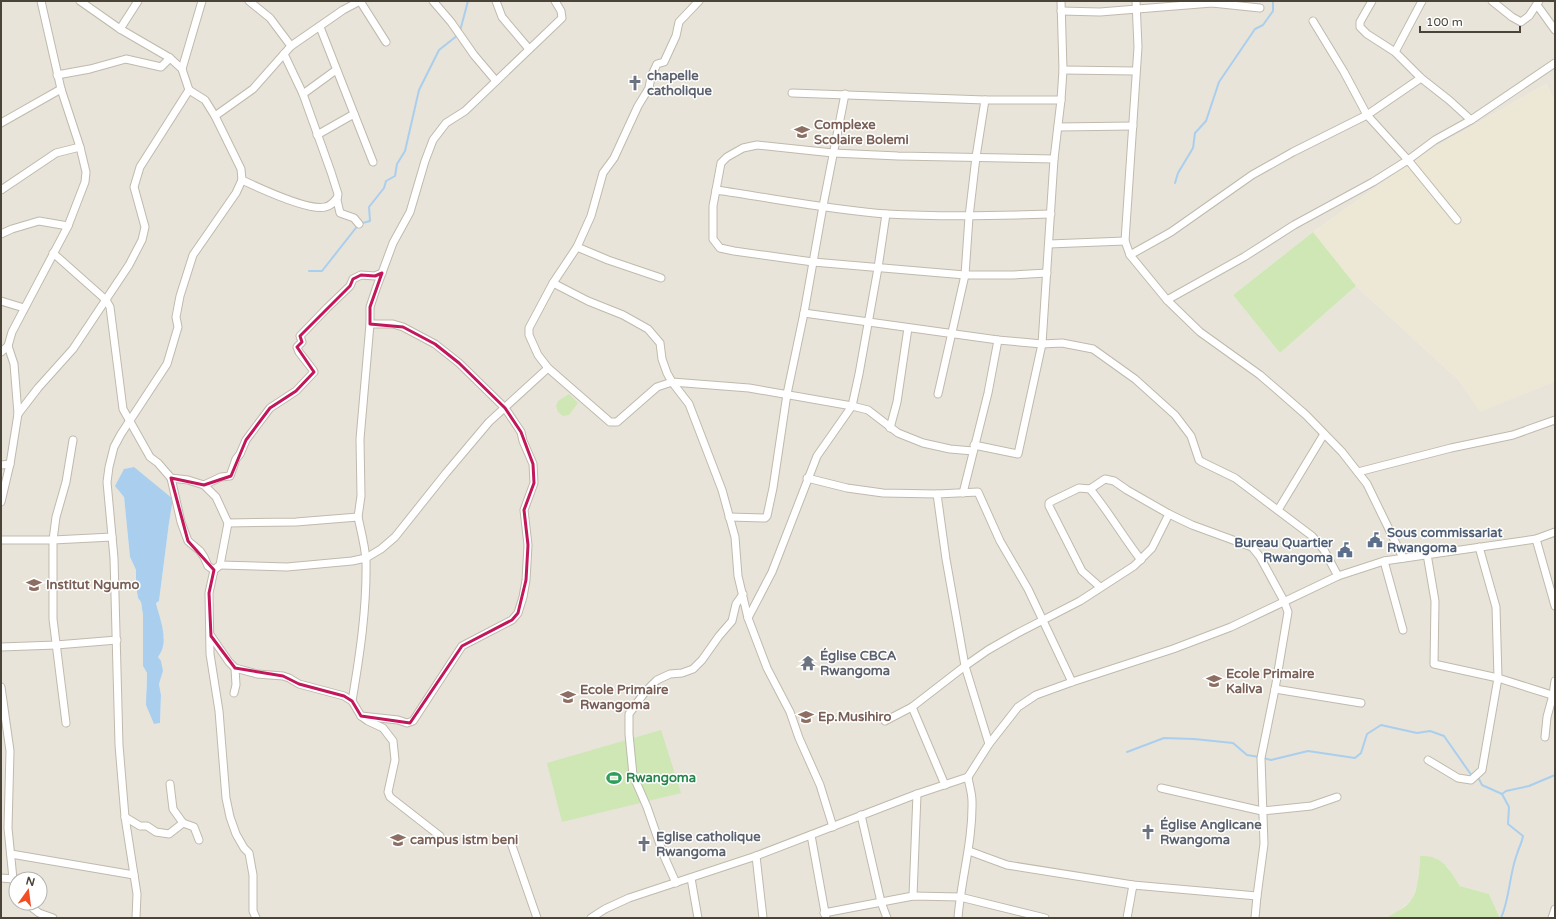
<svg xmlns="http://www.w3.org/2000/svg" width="1556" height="919" viewBox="0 0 1556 919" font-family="'Varela Round',sans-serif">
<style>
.residential{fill:#e8e4d9;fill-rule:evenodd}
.education{fill:#ede7d5}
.green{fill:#cee7b5}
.water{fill:#aacfee}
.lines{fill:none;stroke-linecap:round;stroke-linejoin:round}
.stream{stroke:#aacfee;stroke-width:2}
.minor-casing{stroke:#c0baad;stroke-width:9}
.minor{stroke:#fff;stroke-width:7}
.marked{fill:none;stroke:#c2185b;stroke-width:3;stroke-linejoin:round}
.labels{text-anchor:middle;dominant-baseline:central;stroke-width:3;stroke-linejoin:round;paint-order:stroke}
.worship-label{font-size:13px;font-weight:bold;fill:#5b616d;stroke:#fff;text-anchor:start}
.education-label{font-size:13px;font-weight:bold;fill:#785e54;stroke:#fff;text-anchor:start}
.service-label{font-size:13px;font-weight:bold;fill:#4e5e75;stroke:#fff;text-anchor:start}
.leisure-label{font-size:13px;font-weight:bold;fill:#27864d;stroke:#fff;text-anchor:start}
</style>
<rect width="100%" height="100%" fill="#f5f2ea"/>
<path class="residential" d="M1,1H1555V102L1546,84L1422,155L1313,232L1233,295L1280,353L1356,286L1459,380L1480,411L1555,381V918H1500L1489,894L1460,886L1447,866L1420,856L1418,883L1412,900L1397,912L1389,916V918H1ZM124,497L173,500L169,523L159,601L156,602L164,638L157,657L163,671L159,684L161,695L160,723L154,724L146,689L147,673L143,666V615L141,602L138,598L136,586V570L130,557ZM16,879H40V903H16Z"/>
<path class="education" d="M1546,84L1555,102V381L1480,412L1459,380L1356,286L1313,232L1422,155Z"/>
<g class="green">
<path d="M1313,232L1356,286L1280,353L1233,295Z"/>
<path d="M569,394L578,403L569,415L563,416L558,412L556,406L558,401Z"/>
<path d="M661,730L681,793L562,822L547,763Z"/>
<path d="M1420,856C1443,855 1449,869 1460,886L1489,894L1500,918H1389V916C1396,912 1408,906 1412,899C1419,887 1419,870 1420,856Z"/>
</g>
<path class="water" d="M134,467L173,499L169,523L159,601L156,603C160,620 170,642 158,657L161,661L163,671L159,684L161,695L160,723L154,724L146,705L147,673L143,666V615L141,602L138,598L136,586V570L130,557L124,497L115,486L124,469Z"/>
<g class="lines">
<g class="stream">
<path d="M460,31L468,1"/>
<path d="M1175,183L1178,173L1193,148L1195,133L1206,121L1219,82L1255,29L1263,25L1273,11V1"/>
<path d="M309,271H322L359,224L370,221L369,207L384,188L386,181L395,176L397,164L405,151L419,90L439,50L458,35"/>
<path d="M1127,752L1164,738L1194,739L1233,743L1247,755L1259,757"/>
<path d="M1263,758L1271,760L1308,751L1355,758L1361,753L1367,734L1381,725L1417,733L1430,731L1444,736L1472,776"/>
<path d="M1475,779H1479L1482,785L1502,794"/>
<path d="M1501,918C1510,898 1509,875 1517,854C1519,847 1522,843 1523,836L1508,824L1509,807L1502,794L1506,791L1529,786L1555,775"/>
</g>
<g class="minor-casing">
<g id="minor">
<path d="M80,1L120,29L170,58L182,69"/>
<path d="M249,1L270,18L291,46"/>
<path d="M360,1L386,42"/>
<path d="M433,1L451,22L474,55L496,81"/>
<path d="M496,1L502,17L529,49"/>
<path d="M699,1L679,22L676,36L664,62L657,64L651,77L649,88L638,106L614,158L603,173L591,216L577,247L553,283L529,328V335L538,355L548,368L610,422H617L657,387L672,382L689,404L722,490L735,537L738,576L748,618L767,668L790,712L799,738L820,785L833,827"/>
<path d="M1136,1L1138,47L1125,241L1130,255L1167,300L1200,332L1260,375L1282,394L1306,415L1342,452L1367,484L1403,558"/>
<path d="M1372,1L1360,22V27L1367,34L1395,52L1421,78L1449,100L1471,120"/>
<path d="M1492,1L1512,17L1521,22L1529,16L1539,1"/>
<path d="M1537,5L1555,30"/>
<path d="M1061,11L1100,12L1212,3L1260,8"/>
<path d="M1313,21L1344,72L1367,115L1408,160L1457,220"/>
<path d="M320,27L373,162"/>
<path d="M120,29L138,1"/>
<path d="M1395,52L1422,1"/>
<path d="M284,54L303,94L331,172L338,194L337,200L340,213L354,218L359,224"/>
<path d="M1063,70L1135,71"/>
<path d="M57,75L90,69L126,59L161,67L170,58"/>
<path d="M792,93L985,100H1061"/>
<path d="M303,94L336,70"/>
<path d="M215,116L253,89L291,46L343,10L360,1"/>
<path d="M1,123L61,89"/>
<path d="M1058,127L1133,126"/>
<path d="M317,135L354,114"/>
<path d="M242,180C259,188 309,211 325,207C331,206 334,202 337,198"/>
<path d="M1,190L56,153L80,147"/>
<path d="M716,190C772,198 830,210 887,214C942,217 996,216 1051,214"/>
<path d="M1,234L12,229L39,221L68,226"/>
<path d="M1049,244L1125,241"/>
<path d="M577,247L608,260L661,278"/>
<path d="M53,253L106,300L110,307L123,409L150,457L158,463L171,478L188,480L204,485L216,497L228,523L220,565L214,570L209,593L210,654L219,711L226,798L230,817L236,834L244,848L249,853L253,875V911L256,918"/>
<path d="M1130,255L1171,232L1252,175L1293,152L1367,115L1421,78"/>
<path d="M1047,273L1013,275H965L813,262L734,251L720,248L713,239V206L721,163L727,157L743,148L757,145L833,153L898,156L1054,159"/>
<path d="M553,283L588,301L623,315L648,329L660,343L662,359L667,373L672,382L749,388L852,406L868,410L898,433L923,443L950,449L973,451"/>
<path d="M1167,300L1244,257L1294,225L1373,182L1408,160L1435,140L1471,120L1555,63"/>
<path d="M1,301L24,308"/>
<path d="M804,313L998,340L1042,344L1062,343L1093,349L1135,379L1175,415L1191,436L1199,460L1202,462L1235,478L1312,536L1324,550L1338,576"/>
<path d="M1,352L8,346"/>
<path d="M938,394L965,275L969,217L976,157L985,100"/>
<path d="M18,414L38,388L73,349L129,265L142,240L145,227L134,187L140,167L189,90"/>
<path d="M890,428L897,402L908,328"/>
<path d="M974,445L1018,454L1042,344L1054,159L1061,100L1063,70L1061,1"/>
<path d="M1,465L10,464"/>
<path d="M1358,472L1451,448L1513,435L1555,420"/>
<path d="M171,478L181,522L188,541L200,551L204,557L208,566L214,570"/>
<path d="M807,478L847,488L883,493L937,494"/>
<path d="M204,485L221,477L230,476L236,459L240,454L246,440L270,408L296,391L314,372L313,370L299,352L297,347L302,342L300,336L327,308L350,286L353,279L361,275L375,276L382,273"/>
<path d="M1090,489C1109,512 1123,537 1141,560"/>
<path d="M963,493L988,393L998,340"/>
<path d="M1,502L10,464L18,414L14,364L8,346L12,332L68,226L85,182L86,172L80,147L61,89L41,1"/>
<path d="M1278,510L1324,434"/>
<path d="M358,517L361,496L360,439L370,324V307L376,289L393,243L410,212L425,161L433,140L446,123L465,111L562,18L561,11L555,1"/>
<path d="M729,517L765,518L767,516L773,488L787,394L804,313L823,206L845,94"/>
<path d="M228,523L296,522L358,517C361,531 365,546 366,560C367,607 360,654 352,701"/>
<path d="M1536,539L1555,606"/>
<path d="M1,540H53L112,537"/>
<path d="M1427,554L1435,601L1434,664L1498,678L1555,696"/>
<path d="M1384,561L1403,630"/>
<path d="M220,565L287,567L352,561L366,558L381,549L395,537L446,473L489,422L548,368"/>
<path d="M1100,587L1082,571L1049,506V503L1052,501L1079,488L1090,489L1105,479L1114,481L1127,490L1169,514L1192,525L1252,547L1260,557L1284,601L1288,612L1275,689L1261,758L1264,844L1257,896L1255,918"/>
<path d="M748,618L772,572L817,456L852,406L859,374L878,268L886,214"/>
<path d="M211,636L229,662L235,668L257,674L283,676L289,678L299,684L344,696L352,701L361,716L368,721L383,728L393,741L395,760L388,792L390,797L440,836"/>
<path d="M1,647L56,645L117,640"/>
<path d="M1,687L10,751L8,828L13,879L16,888"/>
<path d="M1275,689L1361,703"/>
<path d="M234,693L236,685L235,668"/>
<path d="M912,707L945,785"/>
<path d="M361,716L398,720L407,723L413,721L462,646L512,620L518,613L523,597L526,580L528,545L524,510L534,483L533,464L523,441L521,432L505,408L459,363L435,344L403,327L393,324H370"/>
<path d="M885,721L912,707L965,666L988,650L1016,634L1080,601L1134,566L1152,548L1169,514"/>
<path d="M66,723L53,619V540L56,517L66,482L73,440"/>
<path d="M1545,737L1547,717L1553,695L1555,681"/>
<path d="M989,744L965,666L946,559L937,494L978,492L1000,541L1028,589L1072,682"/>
<path d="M1428,760L1458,778L1471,780L1482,770L1498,678L1496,607L1479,547"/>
<path d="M170,784L173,809L183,823L194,827L199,840"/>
<path d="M1161,788L1262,811L1311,806L1337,797"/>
<path d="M861,815L881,902L887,918"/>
<path d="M125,817L140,826H147L156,832L169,834L183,823"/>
<path d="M811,835L826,918"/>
<path d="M510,840L537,918"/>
<path d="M969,851L1007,865L1133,885L1257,896"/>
<path d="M11,854L134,875"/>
<path d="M756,856L763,918"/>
<path d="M1,878L13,879"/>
<path d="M691,878L698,918"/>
<path d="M676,883L664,856L647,807L633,775L629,734V714L645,692L657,680L670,674L682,673L693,669L702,660L719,636L732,621L736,604L743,594"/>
<path d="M913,896L917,794"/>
<path d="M26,903L39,913L53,918"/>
<path d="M824,913L913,896L960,897L1045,918"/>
<path d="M136,918L137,894L125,817L119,745L114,558L107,482L109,467L114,447L121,434L167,364L178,327L176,317L180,296L193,255L236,193L242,180L241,169L215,116L205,100L189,90L182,69L202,1"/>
<path d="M591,918L605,909L629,898L756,856L917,794L968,777L989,744L1018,707L1036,695L1072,682L1173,649L1231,627L1338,576L1384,561L1536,539L1555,532"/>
<path d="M958,918C961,879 973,841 972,801C972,793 969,785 968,777"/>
<path d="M1127,918L1133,885"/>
<path d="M1552,918L1555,909"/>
</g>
</g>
<use href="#minor" class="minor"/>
</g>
<path class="marked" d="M382,273L370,307V324L403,327L435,344L459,363L505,408L521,432L533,464L534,483L524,510L528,545L526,580L518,613L512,620L462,646L410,723L361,716L352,701L344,696L299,684L283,676L235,668L211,636L209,593L214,570L188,541L171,478L204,485L231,476L246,440L270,408L296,391L314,372L297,347L302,342L300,336L350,286L353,279L361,275L375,276Z"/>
<defs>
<g id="church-bare" transform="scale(1.2)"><path d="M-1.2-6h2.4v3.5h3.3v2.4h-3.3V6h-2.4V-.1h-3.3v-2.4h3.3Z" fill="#6b7280" stroke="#fff" stroke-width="2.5" paint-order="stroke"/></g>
<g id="school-bare" transform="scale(1.2)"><path d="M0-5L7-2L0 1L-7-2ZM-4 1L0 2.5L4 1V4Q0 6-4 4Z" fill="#8d6e63" stroke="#fff" stroke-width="2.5" paint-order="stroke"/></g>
<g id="civic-bare" transform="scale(1.2)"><path d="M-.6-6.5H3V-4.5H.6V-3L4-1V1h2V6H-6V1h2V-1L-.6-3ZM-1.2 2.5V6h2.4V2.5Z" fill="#5c6f8a" stroke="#fff" stroke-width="2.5" paint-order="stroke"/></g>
<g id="temple-bare" transform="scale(1.2)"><path d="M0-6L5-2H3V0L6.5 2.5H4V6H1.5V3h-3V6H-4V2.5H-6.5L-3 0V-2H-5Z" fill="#6b7280" stroke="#fff" stroke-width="2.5" paint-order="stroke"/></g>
<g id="stadium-bare" transform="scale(1.2)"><path d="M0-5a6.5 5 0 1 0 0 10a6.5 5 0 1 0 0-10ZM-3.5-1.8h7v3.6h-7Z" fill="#2e9e5b" stroke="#fff" stroke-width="2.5" paint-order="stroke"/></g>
<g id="university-bare" transform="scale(1.2)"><path d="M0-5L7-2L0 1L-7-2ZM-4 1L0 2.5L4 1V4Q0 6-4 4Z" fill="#8d6e63" stroke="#fff" stroke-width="2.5" paint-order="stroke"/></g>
</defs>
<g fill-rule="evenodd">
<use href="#church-bare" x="635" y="83"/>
<use href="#school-bare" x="802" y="132"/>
<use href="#civic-bare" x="1375" y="540"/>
<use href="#civic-bare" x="1345" y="550"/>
<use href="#school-bare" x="34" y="585"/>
<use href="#temple-bare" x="808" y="663"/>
<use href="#school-bare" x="1214" y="681"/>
<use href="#school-bare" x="568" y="697"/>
<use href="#school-bare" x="806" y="717"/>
<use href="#stadium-bare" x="614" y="778"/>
<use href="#church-bare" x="1148" y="832"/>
<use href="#university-bare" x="398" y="840"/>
<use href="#church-bare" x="644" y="844"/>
</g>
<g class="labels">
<g class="worship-label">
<text x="647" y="76">chapelle<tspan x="647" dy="15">catholique</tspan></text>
<text x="820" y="656">Église CBCA<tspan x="820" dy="15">Rwangoma</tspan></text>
<text x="1160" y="825">Église Anglicane<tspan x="1160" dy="15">Rwangoma</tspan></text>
<text x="656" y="837">Eglise catholique<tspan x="656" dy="15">Rwangoma</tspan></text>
</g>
<g class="education-label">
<text x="814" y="125">Complexe<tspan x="814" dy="15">Scolaire Bolemi</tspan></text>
<text x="46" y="585">Institut Ngumo</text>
<text x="1226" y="674">Ecole Primaire<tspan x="1226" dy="15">Kaliva</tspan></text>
<text x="580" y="690">Ecole Primaire<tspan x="580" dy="15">Rwangoma</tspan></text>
<text x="818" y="717">Ep.Musihiro</text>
<text x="410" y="840">campus istm beni</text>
</g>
<g class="service-label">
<text x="1387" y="533">Sous commissariat<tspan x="1387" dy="15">Rwangoma</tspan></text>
<text x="1333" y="543" text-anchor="end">Bureau Quartier<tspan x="1333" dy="15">Rwangoma</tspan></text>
</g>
<g class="leisure-label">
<text x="626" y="778">Rwangoma</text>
</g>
</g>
<rect width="1556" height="919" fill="none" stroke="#494338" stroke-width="4"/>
<g transform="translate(28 891) rotate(14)"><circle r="19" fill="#ffffff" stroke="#b6b4af"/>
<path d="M0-3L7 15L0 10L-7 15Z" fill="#f24d24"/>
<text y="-6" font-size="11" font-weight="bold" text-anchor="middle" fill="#494338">N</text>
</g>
<path d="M1420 26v6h100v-6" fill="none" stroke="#494338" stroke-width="2"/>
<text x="1426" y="26" font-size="12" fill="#494338" stroke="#ffffff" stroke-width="3" paint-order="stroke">100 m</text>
</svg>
